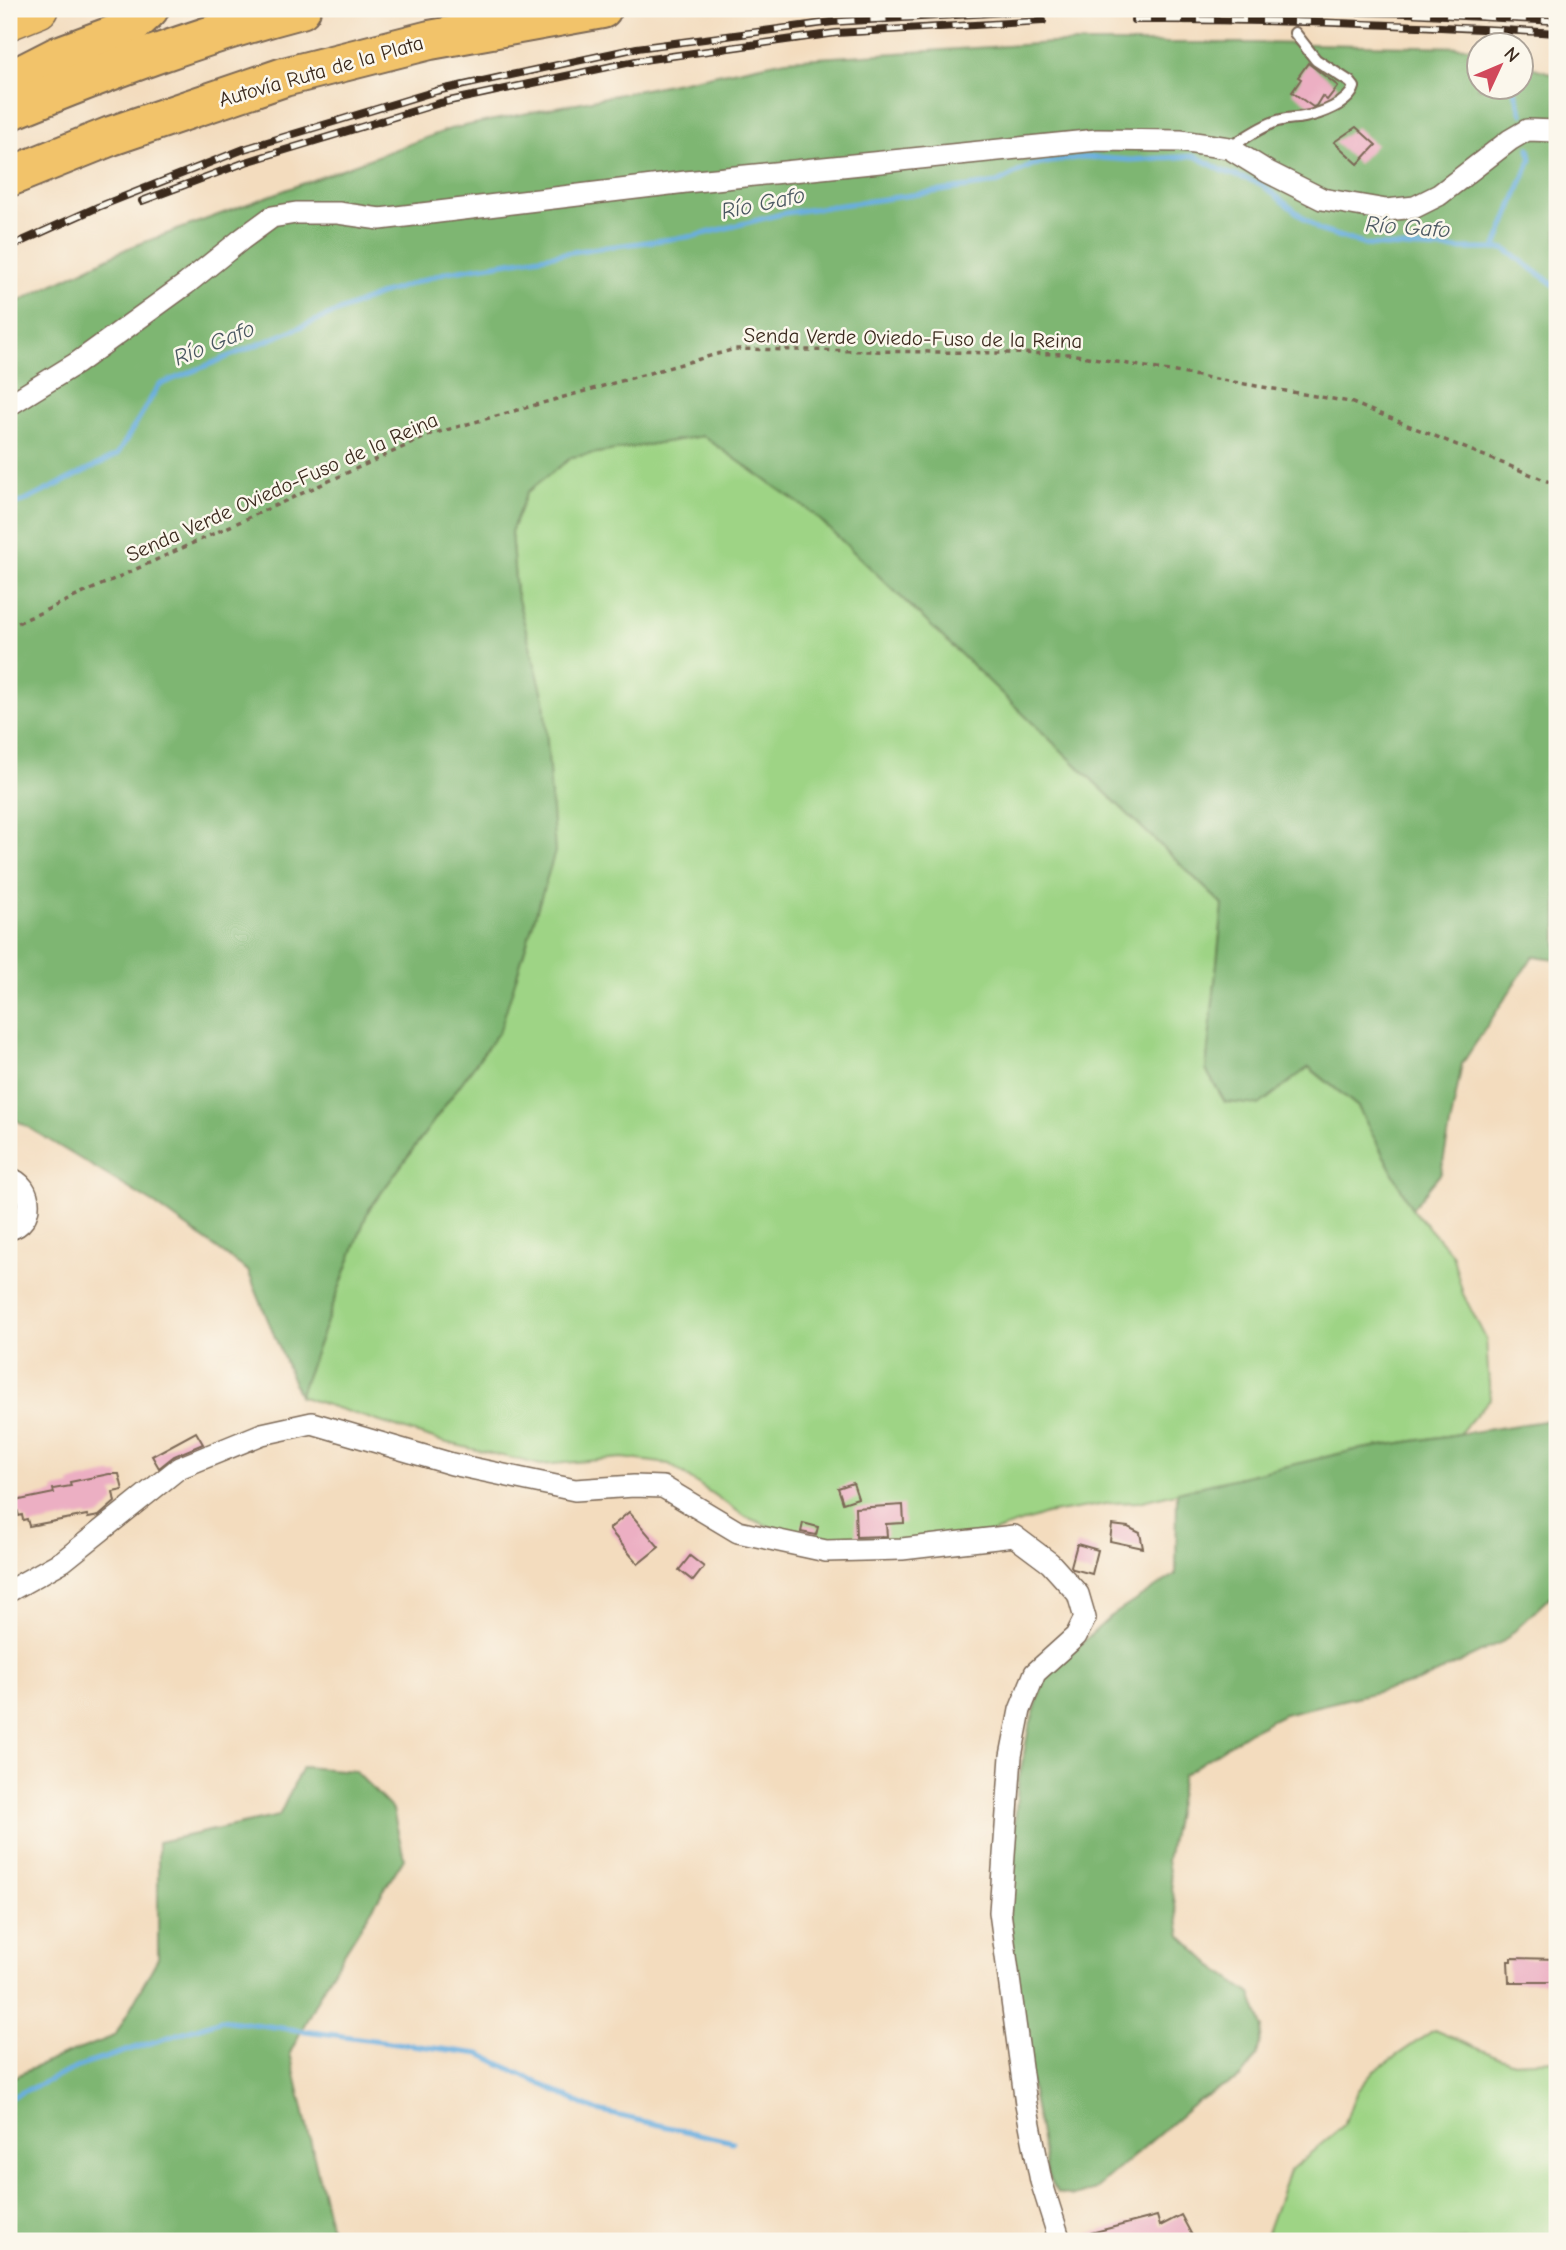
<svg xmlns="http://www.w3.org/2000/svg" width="1566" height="2250" viewBox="0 0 1566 2250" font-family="'Comic Neue',sans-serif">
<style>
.green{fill:#9ed485;stroke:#6c7f52;stroke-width:2}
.forest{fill:#7eb672;stroke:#5c7048;stroke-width:2}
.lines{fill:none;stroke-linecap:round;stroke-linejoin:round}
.stream{stroke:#69aedf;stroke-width:5}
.building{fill:#ecafc3}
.service-casing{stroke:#7b6856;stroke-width:14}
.minor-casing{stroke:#7b6856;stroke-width:24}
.trunk-casing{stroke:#7b6856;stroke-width:40}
.motorway-casing{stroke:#7b6856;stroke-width:42}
.path{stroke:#7b6856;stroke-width:3.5;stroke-dasharray:5 5;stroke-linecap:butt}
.service{stroke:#fff;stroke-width:10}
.minor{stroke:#fff;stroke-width:21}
.trunk{stroke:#f2c36a;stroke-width:37}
.motorway{stroke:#f2c36a;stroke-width:38}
.rail-casing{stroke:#3b2a1e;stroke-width:8}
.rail{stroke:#fbf7ec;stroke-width:5;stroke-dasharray:16;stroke-linecap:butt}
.labels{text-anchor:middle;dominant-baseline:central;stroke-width:5;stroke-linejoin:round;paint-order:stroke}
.street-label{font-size:21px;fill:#3b2a1e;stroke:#fbf7ec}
.water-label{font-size:23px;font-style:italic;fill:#4b5862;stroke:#fbf7ec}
</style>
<rect width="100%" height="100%" fill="#fbf7ec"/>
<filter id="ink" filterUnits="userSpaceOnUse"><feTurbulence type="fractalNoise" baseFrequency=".0143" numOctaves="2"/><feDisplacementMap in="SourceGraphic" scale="14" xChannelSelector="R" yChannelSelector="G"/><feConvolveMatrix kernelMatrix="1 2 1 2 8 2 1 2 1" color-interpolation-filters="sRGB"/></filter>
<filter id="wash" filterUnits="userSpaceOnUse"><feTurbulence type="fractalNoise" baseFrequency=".00686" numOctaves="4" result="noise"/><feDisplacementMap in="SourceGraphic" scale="28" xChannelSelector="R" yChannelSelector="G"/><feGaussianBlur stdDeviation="1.57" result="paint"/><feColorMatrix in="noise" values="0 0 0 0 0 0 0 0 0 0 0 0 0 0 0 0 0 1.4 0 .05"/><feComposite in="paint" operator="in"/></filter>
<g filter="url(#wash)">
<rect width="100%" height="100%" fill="#f3dcbe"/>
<g class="green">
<path d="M703,436L814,514L1223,905L1206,1070L1225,1102L1308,1067L1358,1107L1412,1209L1452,1254L1463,1294L1486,1339L1490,1399L1459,1434L1355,1450L1138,1502L1112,1503L1046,1514L994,1532L899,1546L799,1538L746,1517L669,1464L622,1458L541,1465L443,1442L299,1396L368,1211L500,1030L544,699L516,592L511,532L527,492L572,457Z"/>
<path d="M1434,2030L1510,2062L1557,2060V2241H1264L1289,2171L1344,2125L1357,2091L1374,2071Z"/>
</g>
<g class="forest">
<path d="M1052,43H1255L1470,47L1478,50V88H1520L1521,64L1557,75V959L1533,956L1462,1064L1441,1173L1412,1209L1358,1107L1309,1067L1259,1105L1225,1102L1206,1070L1223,905L814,514L703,436L572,457L527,492L511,532L516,592L544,699L555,852L500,1030L368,1211L299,1396L248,1271L156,1205L16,1120L9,1075V306L126,249L450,129L786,60Z"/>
<path d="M1557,1419V1590L1504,1641L1419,1682L1284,1714L1250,1731L1183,1775L1167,1861L1181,1936L1217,1970L1251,1994L1263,2027L1257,2056L1240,2078L1200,2099L1093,2191L1073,2196L1057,2193L1047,2172L1030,2081L1008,1908L1018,1784L1029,1728L1045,1677L1110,1617L1176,1574L1177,1492L1355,1450Z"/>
<path d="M302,1767L355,1771L393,1810L404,1858L326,1982L290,2053L332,2234L340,2241H9V2079L54,2059L115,2036L158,1958V1842L279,1816Z"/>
</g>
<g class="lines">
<g class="stream">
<path d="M1514,88L1522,114"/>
<path d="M1495,249L1531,159L1529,148"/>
<path d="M9,506L27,500L117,455L159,385L381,294L447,272L591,249L695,236L785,213L997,183L1032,165L1083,157L1131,160L1195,156L1225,172L1261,184L1319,230L1366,245L1441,249H1505L1557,287"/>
<path d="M9,2098L83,2065L221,2020L480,2054L594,2110L733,2142"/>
</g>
</g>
<g id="blocks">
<g class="building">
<path d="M1308,63L1338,86L1327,100L1322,96L1316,106L1313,107L1292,92L1301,79L1298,77Z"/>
<path d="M1356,127L1376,145L1358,164L1334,142Z"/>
<path d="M196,1432L203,1444L174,1456L159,1468L152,1456Z"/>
<path d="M109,1474H119L123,1490L113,1492L115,1502L99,1516L88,1518L87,1515L29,1526L27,1519L23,1520L22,1515L19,1516L15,1501L54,1493L53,1489L71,1486L70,1482Z"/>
<path d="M853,1483L858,1498L843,1503L838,1488Z"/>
<path d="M903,1505L904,1523L886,1524L887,1536L856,1537L855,1508Z"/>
<path d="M629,1512L659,1547L638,1564L609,1529Z"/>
<path d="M803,1523L818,1527L816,1535L801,1532Z"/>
<path d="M1112,1525L1128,1527L1140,1533L1143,1548L1110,1541Z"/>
<path d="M1077,1544L1098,1550L1092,1574L1073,1569L1071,1566Z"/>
<path d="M690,1556L704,1567L693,1581L679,1570Z"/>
<path d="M1511,1958L1557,1959V1982H1509L1508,1961H1511Z"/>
<path d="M1181,2215L1195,2241H1080L1079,2236L1157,2216L1160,2226Z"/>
</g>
</g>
</g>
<g filter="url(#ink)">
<use href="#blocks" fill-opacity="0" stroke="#7b6856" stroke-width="2"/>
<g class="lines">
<g class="service-casing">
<path id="service" d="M1229,148C1243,139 1257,129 1272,123C1283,118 1293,119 1304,117C1320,114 1349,104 1354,87L1350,82L1316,60L1295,33"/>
</g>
<g class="minor-casing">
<g id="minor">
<path d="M9,405L77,363L186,284L242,239L272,217L296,213H338L380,219L686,182L1097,140L1180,141L1229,148L1268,172L1322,199L1386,210L1415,207L1439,195L1510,140L1527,130L1557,131"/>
<path d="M9,1178C34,1185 35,1223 9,1229"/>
<path d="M9,1591L63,1561L179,1468L262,1434L312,1423L452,1464L575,1490L634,1486L663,1487L738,1532L826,1551L902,1549L1014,1536L1050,1563L1078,1594L1085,1618L1076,1636L1035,1673L1020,1710L1011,1756L1000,1912L1026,2104L1041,2181L1060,2241"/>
</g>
</g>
<g class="trunk-casing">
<path id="trunk" d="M9,21L39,9"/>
</g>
<g class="motorway-casing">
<g id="motorway">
<path d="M9,81L58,56L125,31L149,9"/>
<path d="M9,111C104,72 201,35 301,9"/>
<path d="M9,177L111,136L284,77L430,40L602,9"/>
</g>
</g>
<path class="path" d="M9,627L432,434L735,349L1070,354L1350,402L1557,485"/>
<use href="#service" class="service"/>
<use href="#minor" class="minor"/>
<use href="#trunk" class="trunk"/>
<use href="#motorway" class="motorway"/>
<g class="rail-casing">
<g id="rail">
<path d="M1134,20C1275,19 1416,25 1557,33"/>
<path d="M142,201L246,162L440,103L636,61L836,33L1043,21"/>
<path d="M9,247L98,207L244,149L436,91L637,48L832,22L1028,11L1220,9L1407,13L1557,21"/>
</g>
</g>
<use href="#rail" class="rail"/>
</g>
</g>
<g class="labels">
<g class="street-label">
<text transform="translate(321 71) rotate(-16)">Autovía Ruta de la Plata</text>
<text transform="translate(913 338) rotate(1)">Senda Verde Oviedo-Fuso de la Reina</text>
<text transform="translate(282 487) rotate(-24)">Senda Verde Oviedo-Fuso de la Reina</text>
</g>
<g class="water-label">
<text transform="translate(763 203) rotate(-12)">Río Gafo</text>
<text transform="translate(1408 227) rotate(4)">Río Gafo</text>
<text transform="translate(214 343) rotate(-22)">Río Gafo</text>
</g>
</g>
<rect width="1566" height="2250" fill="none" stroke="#fbf7ec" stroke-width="35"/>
<g transform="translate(1500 66) rotate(46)"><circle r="33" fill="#fbf7ec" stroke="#aea59a" stroke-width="2"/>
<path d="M0-5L12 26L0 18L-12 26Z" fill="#d1495b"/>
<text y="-10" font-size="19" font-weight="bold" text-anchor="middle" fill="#3b2a1e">N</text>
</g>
</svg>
